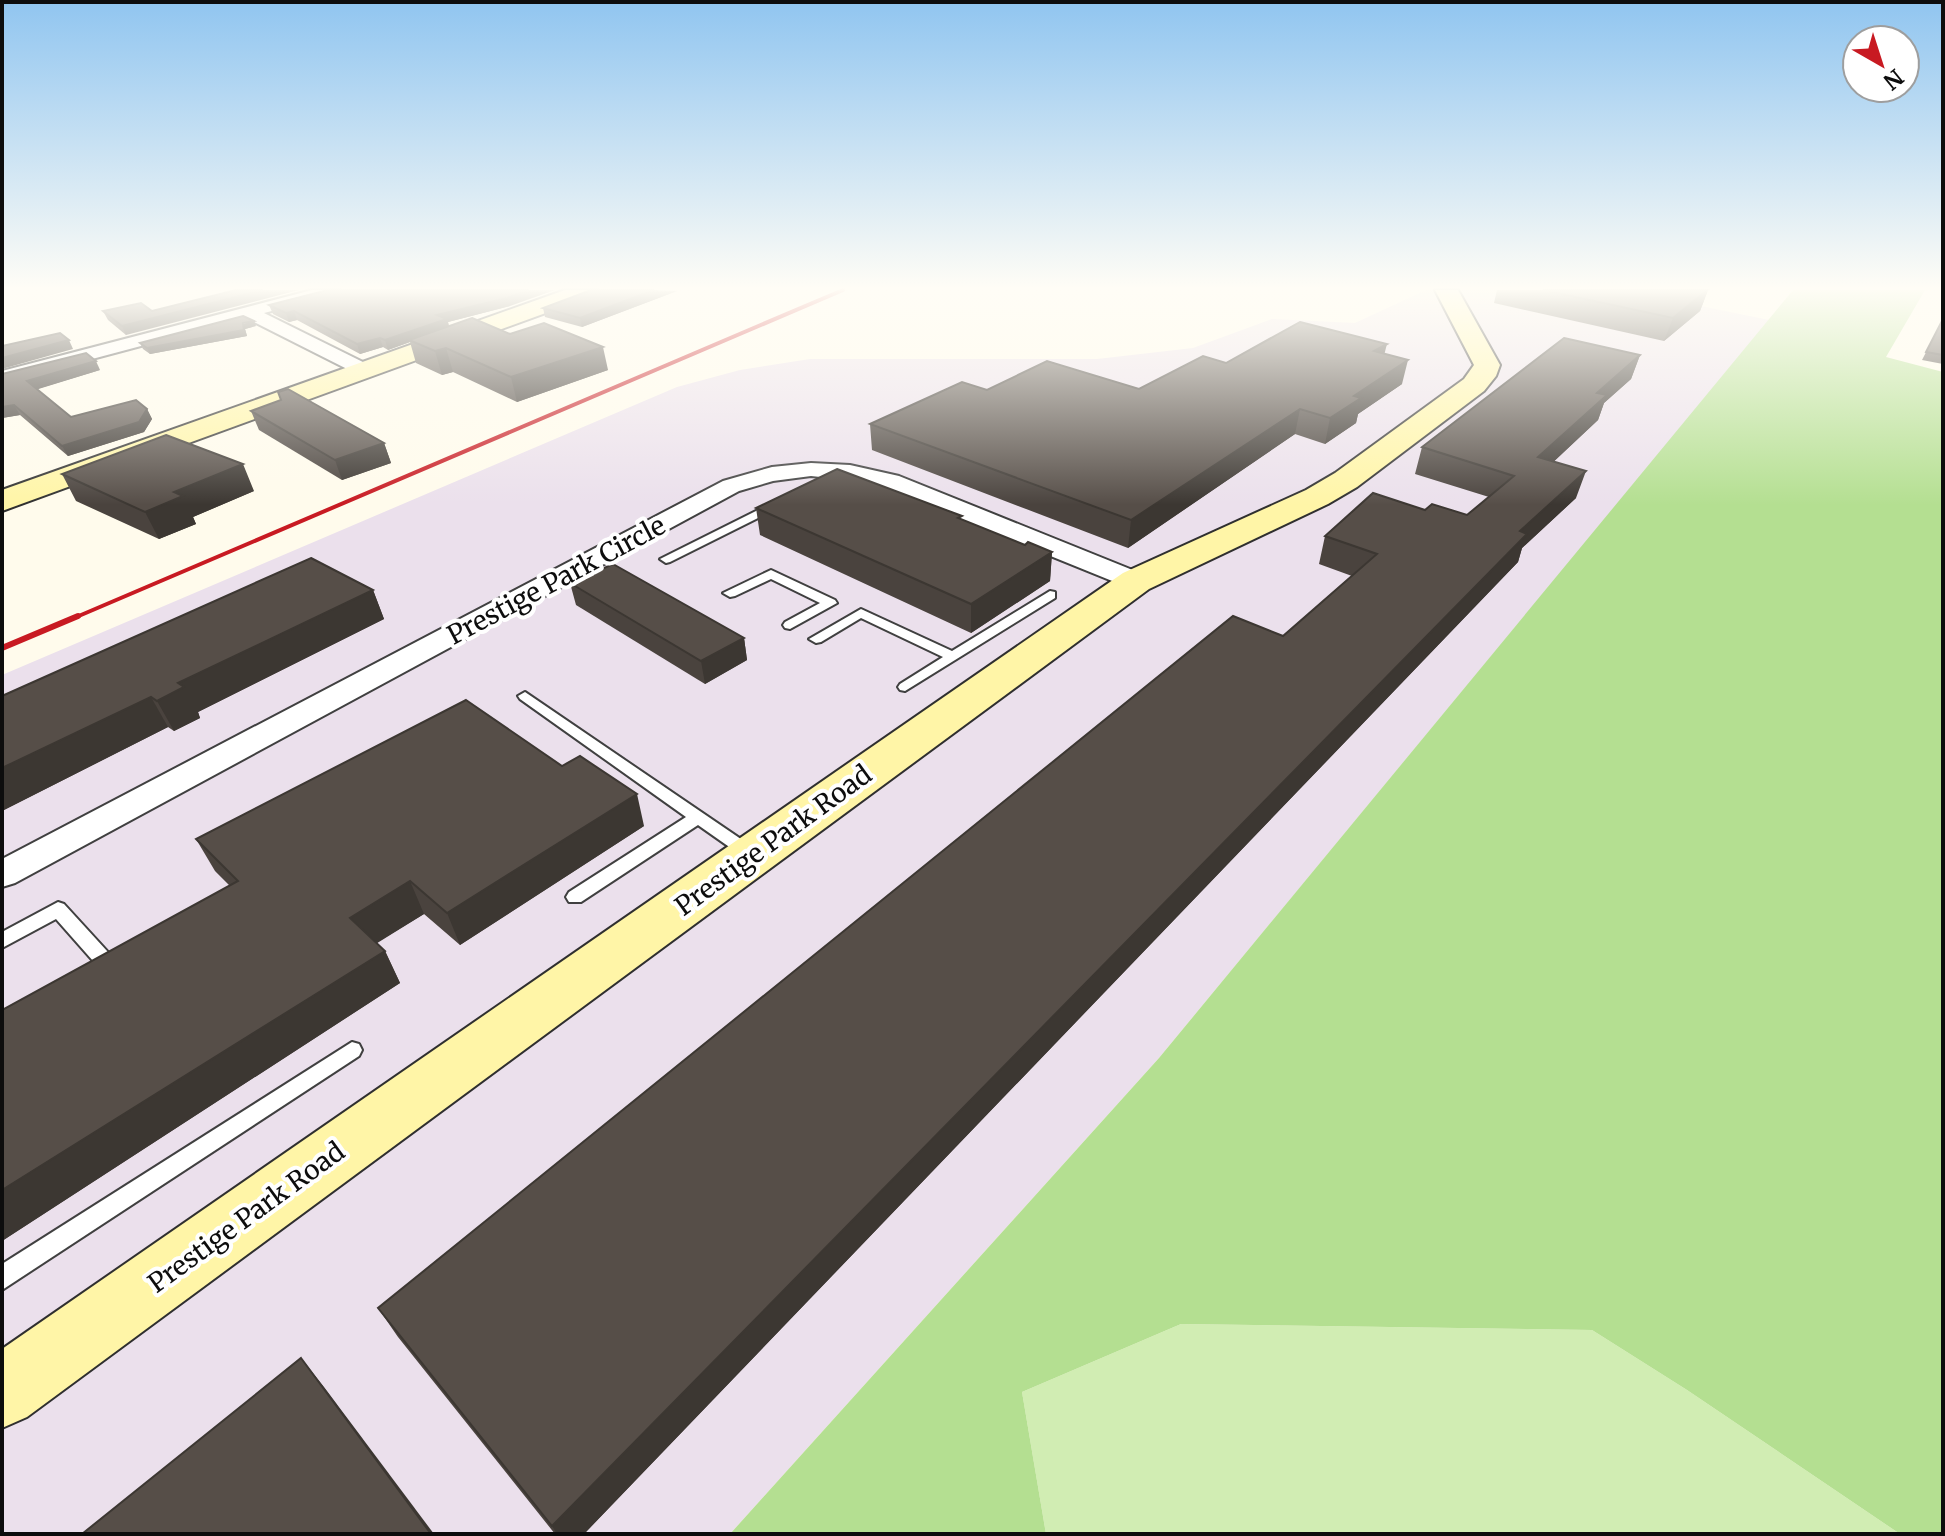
<svg xmlns="http://www.w3.org/2000/svg" width="1945" height="1536" viewBox="0 0 1945 1536" font-family="Merriweather,serif">
<style>
.industrial{fill:#ebe0ec}
.green{fill:#d1edb3}
.forest{fill:#b4df91}
.lines{fill:none;stroke-linecap:round;stroke-linejoin:round}
.lane-casing{stroke:#404040;stroke-width:4}
.street-casing{stroke:#404040;stroke-width:4}
.secondary-casing{stroke:#2f2f2f;stroke-width:4}
.lane{fill:#fff;fill-rule:evenodd}
.street{fill:#fff;fill-rule:evenodd}
.secondary{fill:#fff5a7;fill-rule:evenodd}
.rail-far1{stroke:#c81a22;stroke-width:4}
.rail{stroke:#c81a22;stroke-width:6}
.wall{fill:#4a433e}
.shaded-wall{fill:#3c3732}
.building{fill:#564e48;stroke:#3c3732;stroke-width:2}
.labels{text-anchor:middle;dominant-baseline:central;stroke-width:8;stroke-linejoin:round;paint-order:stroke}
.street-label{font-size:26px;fill:#0d0d0d;stroke:#fff}
</style>
<rect width="100%" height="100%" fill="#fffbec"/>
<path class="industrial" d="M1426,290H1622L1769,320L1159,1058L730,1534H2V675L677,387L740,370L810,359H1097L1193,348L1272,319L1355,323Z"/>
<path class="green" d="M1181,1324L1592,1330L1687,1390L1900,1534H1046L1022,1392Z"/>
<path class="forest" d="M1793,290H1925L1886,357L1943,372V1534H1900L1687,1390L1592,1330L1181,1324L1022,1392L1046,1534H730L1159,1058Z"/>
<g class="lines">
<g class="lane-casing">
<g id="lane">
<path d="M776,501L780,503V507L670,562L666,563L660,559Z"/>
<path d="M771,570L835,600L837,603L790,629L785,628L783,625L785,622L820,603L771,579L735,596L730,597L723,593Z"/>
<path d="M1050,591L1055,592V598L905,691L900,690L898,687L900,684L943,657L861,618L821,642L816,643L809,639L861,609L952,651Z"/>
<path d="M525,692L757,850L760,854L757,858H745L698,825L581,902H569L566,897L569,892L686,817L520,699L518,696Z"/>
<path d="M58,902L64,904L118,963L121,968L117,979L110,982L103,979L101,970L56,919L2,948V932Z"/>
<path d="M352,1042L359,1044L362,1050L359,1056L2,1290V1264Z"/>
</g>
</g>
<g class="street-casing">
<g id="street">
<path d="M312,290H340L338,294L264,313L373,367L376,371L373,375H359L246,318L2,383V371Z"/>
<path d="M811,463L850,465L899,476L1145,575L1149,581L1145,587H1127L868,482L811,476L773,481L739,491L15,883L2,887V859L723,481L772,467Z"/>
</g>
</g>
<g class="secondary-casing">
<g id="secondary">
<path d="M565,290H598L595,295L2,511V490Z"/>
<path d="M1435,290H1458L1500,365L1496,376L1484,391L1357,487L1328,504L1149,589L27,1417L2,1428V1349L1123,573L1306,490L1335,473L1464,379L1474,365Z"/>
</g>
</g>
<use href="#lane" class="lane"/>
<use href="#street" class="street"/>
<use href="#secondary" class="secondary"/>
<path class="rail-far1" d="M74,618L843,290"/>
<path class="rail" d="M2,648L78,616"/>
</g>
<g class="wall">
<path d="M1497,290H1708L1700,311L1664,341L1494,303Z"/>
<path d="M677,291L582,327L545,317L543,308Z"/>
<path d="M141,303L126,335L108,320L103,311Z"/>
<path d="M269,305L510,306L448,322L449,326L510,334L608,370L517,402L453,372L442,375L416,363L410,342L388,350L383,347L360,354L297,320L289,322L273,314Z"/>
<path d="M1943,319V364L1922,360L1942,321Z"/>
<path d="M256,326L245,329L247,336L150,354L143,349L140,343Z"/>
<path d="M1384,354L1402,384L1358,414L1356,423L1325,444L1295,434L1128,548L872,450L870,424L987,390L1139,389L1226,363Z"/>
<path d="M1640,355L1631,379L1604,403L1598,420L1553,462L1576,498L1522,548L1518,562L584,1534H555L398,1337L378,1308L1283,636L1352,576L1319,564L1325,536L1425,510L1467,515L1489,497L1415,474L1422,447Z"/>
<path d="M100,370L37,389L71,417L147,409L152,419L144,432L68,456L20,415L2,418V374Z"/>
<path d="M251,411L384,443L391,463L342,480L259,430Z"/>
<path d="M62,474L254,491L193,517L196,524L159,539L76,501Z"/>
<path d="M756,508L962,520L1025,545L1052,552L1050,581L971,633L760,535Z"/>
<path d="M570,583L744,638L747,660L705,684L576,605Z"/>
<path d="M373,590L384,619L198,712L200,718L174,731L168,727L2,811V696Z"/>
<path d="M644,826L460,945L424,914L376,943L385,951L400,983L2,1241V1010L230,886L215,871L196,839Z"/>
</g>
<g class="shaded-wall">
<path d="M263,290H299L126,335L122,326Z"/>
<path d="M529,290H555L510,306L448,322L449,328L409,340L410,342L388,350L385,340L437,315Z"/>
<path d="M654,290L677,291L582,327L580,318Z"/>
<path d="M1707,290H1708L1700,311L1664,341L1673,318Z"/>
<path d="M294,311L297,320L289,322L286,313Z"/>
<path d="M254,321L256,326L245,329L247,336L150,354L147,348Z"/>
<path d="M380,338L383,347L360,354L357,344Z"/>
<path d="M69,340L73,349L2,369V358Z"/>
<path d="M1387,344L1381,367L1374,351Z"/>
<path d="M603,347L608,370L517,402L511,377Z"/>
<path d="M446,348L453,372L442,375L435,351Z"/>
<path d="M1640,355L1631,379L1604,403L1598,420L1530,484L1538,457L1597,393Z"/>
<path d="M1408,360L1402,384L1358,414L1356,423L1325,444L1330,418L1354,396Z"/>
<path d="M96,361L100,370L32,391L27,381Z"/>
<path d="M14,405L20,415L2,418V407Z"/>
<path d="M147,409L152,419L144,432L68,456L62,446Z"/>
<path d="M1300,409L1295,434L1128,548L1131,520Z"/>
<path d="M384,443L391,463L342,480L335,460Z"/>
<path d="M243,464L254,491L193,517L196,524L159,539L145,512L174,492Z"/>
<path d="M1586,471L1576,498L1522,548L1518,562L584,1534H557L552,1526L1520,531Z"/>
<path d="M1052,552L1050,581L971,633V604Z"/>
<path d="M373,590L384,619L198,712L200,718L174,731L157,701L178,683Z"/>
<path d="M744,638L747,660L705,684L701,661Z"/>
<path d="M151,697L168,727L2,811V768Z"/>
<path d="M637,794L644,826L460,945L447,913Z"/>
<path d="M410,881L424,914L366,950L350,918Z"/>
<path d="M385,951L400,983L2,1241V1190Z"/>
<path d="M301,1358L324,1387L434,1534H431Z"/>
</g>
<g class="building">
<path d="M236,290H263L122,326L103,311L141,303L152,311Z"/>
<path d="M328,290H529L507,298L437,315L447,319L385,340L380,338L357,344L294,311L286,313L269,305Z"/>
<path d="M591,290H654L580,318L543,308Z"/>
<path d="M1543,290H1707L1673,318Z"/>
<path d="M243,316L254,321L243,323L244,330L147,348L140,343Z"/>
<path d="M472,318L510,334L544,323L603,347L511,377L446,348L435,351L409,340Z"/>
<path d="M1943,319V355L1926,352Z"/>
<path d="M1300,322L1387,344L1374,351L1408,360L1354,396L1361,398L1330,418L1300,409L1131,520L870,424L962,382L987,390L1047,361L1139,389L1203,356L1226,363Z"/>
<path d="M60,333L69,340L2,358V346Z"/>
<path d="M1564,338L1640,355L1597,393L1607,395L1538,457L1586,471L1520,531L1527,534L552,1526L378,1308L1233,616L1283,636L1377,554L1325,536L1373,493L1425,510L1432,504L1467,515L1514,476L1422,447Z"/>
<path d="M86,353L96,361L27,381L71,417L136,400L147,409L139,422L62,446L14,405L2,407V374Z"/>
<path d="M288,389L384,443L335,460L251,411L281,400L278,392Z"/>
<path d="M166,435L243,464L174,492L183,496L145,512L62,474Z"/>
<path d="M837,469L962,516L958,518L1025,545L1028,542L1052,552L971,604L756,508Z"/>
<path d="M311,558L373,590L178,683L184,687L157,701L151,697L2,768V696Z"/>
<path d="M613,564L744,638L701,661L570,583Z"/>
<path d="M466,700L562,766L580,756L637,794L447,913L410,881L350,918L385,951L2,1190V1010L238,881L196,839Z"/>
<path d="M301,1358L431,1534H82Z"/>
</g>
<linearGradient id="sky" x2="0" y2="1"><stop stop-color="#90c5f0"/><stop offset="0.57" stop-color="#fffdf6"/><stop offset="1" stop-color="#fffdf6" stop-opacity="0"/></linearGradient>
<rect width="1945" height="505" fill="url(#sky)"/>
<g class="labels">
<g class="street-label">
<text transform="translate(556 580) rotate(-28)">Prestige Park Circle</text>
<text transform="translate(773 840) rotate(-36)">Prestige Park Road</text>
<text transform="translate(246 1217) rotate(-36)">Prestige Park Road</text>
</g>
</g>
<rect width="1945" height="1536" fill="none" stroke="#0d0d0d" stroke-width="8"/>
<g transform="translate(1881 64) rotate(141)"><circle r="38" fill="#ffffff" stroke="#9e9e9e" stroke-width="2"/>
<path d="M0-6L14 30L0 20L-14 30Z" fill="#c81a22"/>
<text y="-12" font-size="22" font-weight="bold" text-anchor="middle" fill="#0d0d0d">N</text>
</g>
</svg>
